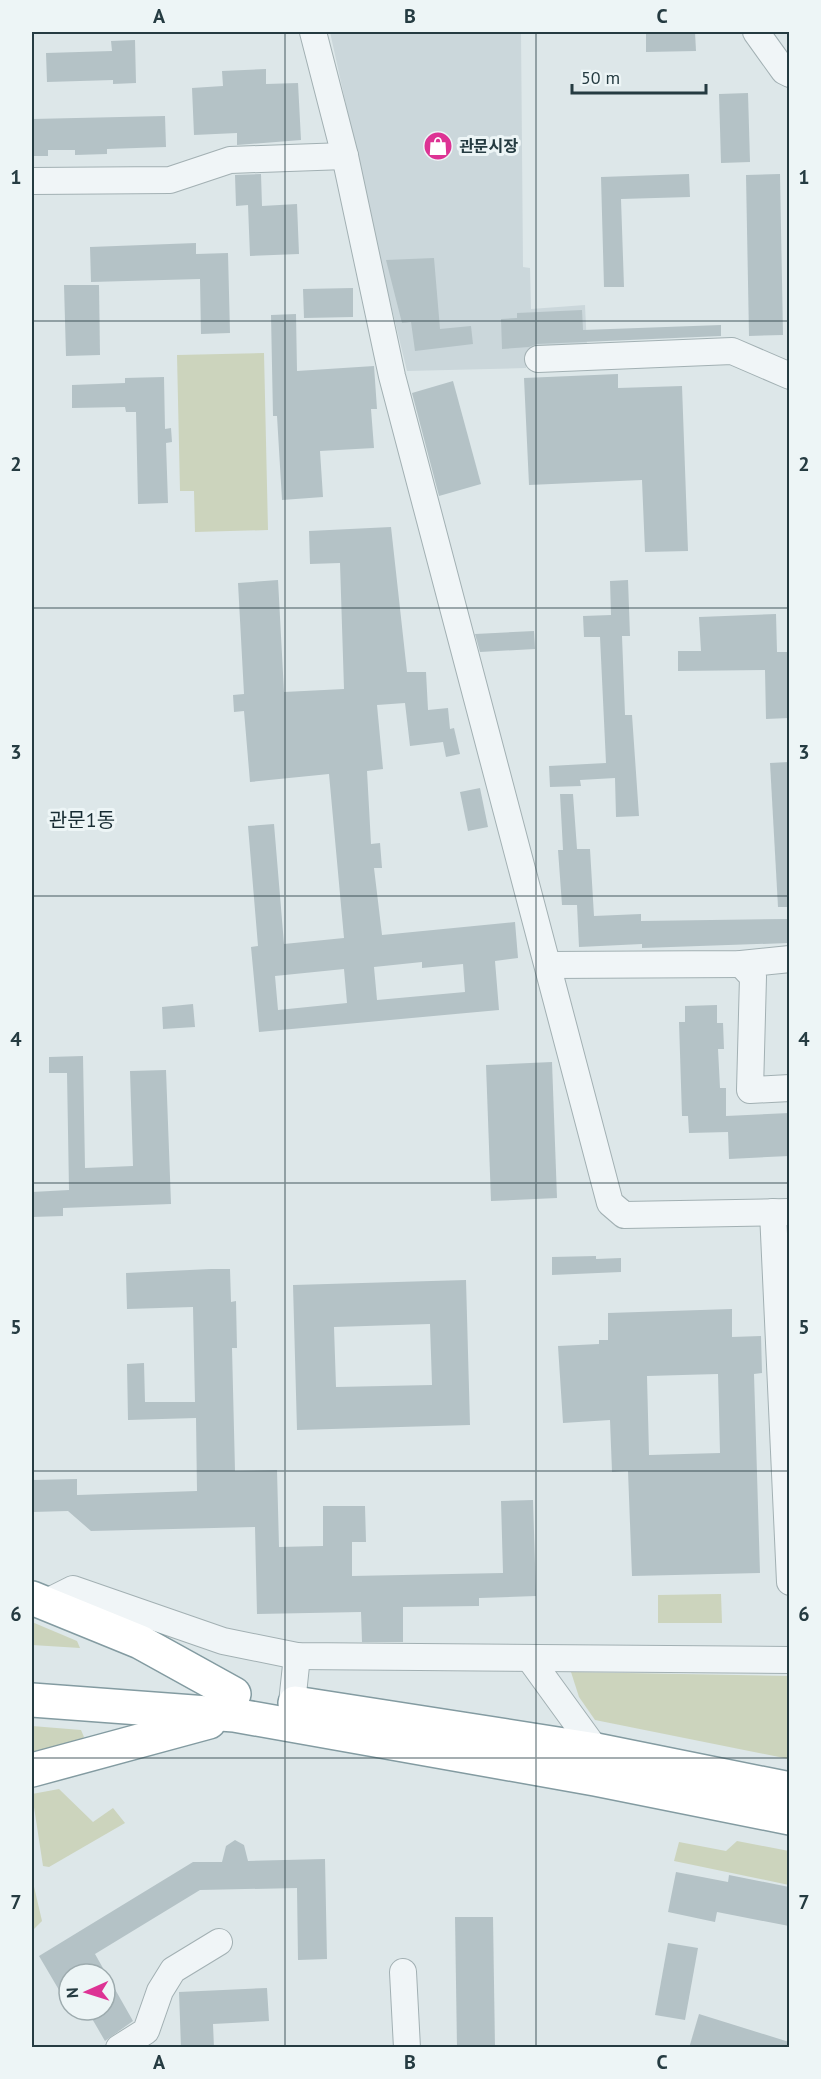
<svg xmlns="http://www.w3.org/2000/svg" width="821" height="2079" viewBox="0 0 821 2079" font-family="'PT Sans','Noto Sans KR',sans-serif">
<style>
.built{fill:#cbd7db}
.green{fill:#ccd4bd}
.building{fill:#b4c2c6;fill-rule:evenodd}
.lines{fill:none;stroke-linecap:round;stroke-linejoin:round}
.minor-casing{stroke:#a2b0b3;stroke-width:28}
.highway-casing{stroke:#839ba1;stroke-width:36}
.minor{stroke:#f0f5f7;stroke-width:26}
.highway{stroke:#fff;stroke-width:33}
.grid{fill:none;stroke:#253b41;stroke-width:1.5;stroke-opacity:0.55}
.labels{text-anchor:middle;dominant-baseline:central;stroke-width:6;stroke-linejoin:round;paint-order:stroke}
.poi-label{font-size:16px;font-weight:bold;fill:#253b41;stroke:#edf5f6;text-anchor:start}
.quarter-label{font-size:20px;fill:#172b32;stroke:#edf5f6}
.neatline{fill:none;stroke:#253b41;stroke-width:2}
.grid-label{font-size:20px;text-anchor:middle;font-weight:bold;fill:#253b41}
</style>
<rect width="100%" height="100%" fill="#dde7e9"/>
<path class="built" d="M330,32H521L523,267L530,268L531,309L585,305L587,347L527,352L526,368L407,371L380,260Z"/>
<g class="green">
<path d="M264,353L268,530L195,532L194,491H180L177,355Z"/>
<path d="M721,1594L722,1623H658V1595Z"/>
<path d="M32,1622L77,1641L80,1648L32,1645Z"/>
<path d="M571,1672L789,1676V1759L595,1720L579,1697Z"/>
<path d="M32,1726L81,1730L84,1737L77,1742L32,1756Z"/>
<path d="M59,1789L93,1822L113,1808L125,1823L49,1867L43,1866L32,1794Z"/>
<path d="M737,1841L789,1851V1885L674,1861L679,1842L726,1851Z"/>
<path d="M32,1878L42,1921L32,1931Z"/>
</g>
<g class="building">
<path d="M646,32H695L696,51L646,52Z"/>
<path d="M135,40L136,83L113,84V80L47,82L46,53L112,51L111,41Z"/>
<path d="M266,69V84L298,83L301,140L237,145V133L194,135L192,88L223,86L222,71Z"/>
<path d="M748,93L750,162L721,163L719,94Z"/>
<path d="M165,116L166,147L107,149V154L75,155V150H48V156H32V119Z"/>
<path d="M261,174L262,206L297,204L299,254L250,256L248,205L236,206L235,175Z"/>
<path d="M689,174L690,197L621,199L624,287H604L601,177Z"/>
<path d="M780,174L783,335L749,336L746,175Z"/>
<path d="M196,243V254L228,253L230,333L201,334L200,279L91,282L90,247Z"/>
<path d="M434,258L440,329L471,326L473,344L415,351L411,322L402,323L386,260Z"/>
<path d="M64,285H99L100,355L66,356Z"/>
<path d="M353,288V317L304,318L303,289Z"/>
<path d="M582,310L583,330L721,325V336L537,344L529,347L502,349L501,319L517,318V313Z"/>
<path d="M296,314L297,371L374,366L377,409H371L374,448L320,451L323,497L282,500L277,416H273L271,315Z"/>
<path d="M618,374V388L682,386L688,551L645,552L642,480L529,485L524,378Z"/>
<path d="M164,377L165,429L171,428L172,442L166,443L168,503L138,504L136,412H126L125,407L72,408V385L125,383V378Z"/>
<path d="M453,381L481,484L439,496L412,393Z"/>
<path d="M391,527L407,672H426L428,710L448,708L450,729L454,728L460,754L446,757L443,742L410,746L405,703L377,705L383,769L367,771L371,844L380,843L382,868H374L382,935L515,922L518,958L495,961L499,1010L259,1032L251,947L258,946L248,826L274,824L284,944L344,938L329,774L250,782L244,711L234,712L233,695L244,694L238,583L278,580L284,692L344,689L340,563L310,564L309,531ZM422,962V968L463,964L465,992L377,1000L374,967ZM344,969L347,1003L278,1010L275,976Z"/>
<path d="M628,580L630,636H622L625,715H632L639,816L616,817L615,778L580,780L581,786L550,787L549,766L606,763L600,637H584L583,616L611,615L610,581Z"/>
<path d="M776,614L777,652H789V718L766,719L765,670L678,671V651H701L699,617Z"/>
<path d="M534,631L535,649L480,652L475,634Z"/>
<path d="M789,762V907H778L770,763Z"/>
<path d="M480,788L488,827L468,831L460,792Z"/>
<path d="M560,794H573L577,849H590L594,916L641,914V921L789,919V943L642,948V944L579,947L577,905H562L558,850H563Z"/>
<path d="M193,1004L195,1027L163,1029L162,1007Z"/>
<path d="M717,1005V1023H723L724,1049H718L720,1088H726V1116L789,1113V1156L729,1159L728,1132L689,1133L688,1116H682L679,1022H685V1006Z"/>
<path d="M83,1056L85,1168L133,1166L130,1071L166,1070L171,1204L63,1208V1216L32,1217V1192L69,1190L67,1073H49V1057Z"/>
<path d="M552,1062L557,1198L491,1201L486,1065Z"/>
<path d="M596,1256V1259L621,1258V1272L552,1275V1257Z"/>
<path d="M211,1269H230L231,1302L236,1301L237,1348H232L235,1471L277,1470L279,1547L323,1546V1506H365L366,1542H352V1576L503,1573L501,1501L533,1500L536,1596L479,1598V1606L403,1607V1642H362L361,1612L257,1614L255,1527L91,1531L68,1511L32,1512V1480L77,1479V1495L197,1491L196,1418L128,1420L127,1364L144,1363L145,1402H195L193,1307L127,1309L126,1273Z"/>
<path d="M466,1280L470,1425L297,1430L293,1285ZM430,1324L432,1385L336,1387L334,1327Z"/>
<path d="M732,1309V1337L761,1336L762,1373L754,1374L760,1573L632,1576L628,1471L612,1472L610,1420L563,1423L558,1346L599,1344V1340H608V1313ZM718,1374L720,1453L649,1455L647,1376Z"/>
<path d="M235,1840L244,1845L248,1861L325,1859L327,1959L298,1960L297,1888L200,1890L95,1954L133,2021L105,2041L87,2010H105V1974H69V2007L39,1956L193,1862H222L226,1846Z"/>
<path d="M676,1872L728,1882L729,1875L789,1887V1926L717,1912L715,1922L668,1912Z"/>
<path d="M455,1917H493L495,2048H457Z"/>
<path d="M668,1943L698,1948L685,2020L655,2015Z"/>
<path d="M267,1988L269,2021L213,2024L214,2048H181L179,1992Z"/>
<path d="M699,2014L789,2042V2048H689Z"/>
</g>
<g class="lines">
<g class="minor-casing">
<g id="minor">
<path d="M313,32L345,156L392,376L610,1203L624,1215L790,1212"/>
<path d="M756,32L784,71L790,74"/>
<path d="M32,181L170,180L230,160L345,156"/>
<path d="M538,359L732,351L790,376"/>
<path d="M741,964L753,977L750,1090L790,1088"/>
<path d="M549,965L741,964L790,959"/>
<path d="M773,1212L790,1582"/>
<path d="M45,1603L73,1589L223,1641L297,1656L790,1660"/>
<path d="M530,1659L596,1750"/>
<path d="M292,1703L297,1656"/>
<path d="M403,1972L407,2048"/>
<path d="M119,2048L146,2031L160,1991L173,1970L219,1942"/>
</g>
</g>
<g class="highway-casing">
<g id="highway">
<path d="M32,1598L140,1642L234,1694"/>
<path d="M32,1700L234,1715L595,1779L790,1818"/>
<path d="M295,1703L596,1750L790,1789"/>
<path d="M32,1770L209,1722"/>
</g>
</g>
<use href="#minor" class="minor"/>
<use href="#highway" class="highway"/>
</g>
<path class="grid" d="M285,32V2048M536,32V2048M32,321H790M32,608H790M32,896H790M32,1183H790M32,1471H790M32,1758H790"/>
<defs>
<g id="shop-disc" transform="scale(1.5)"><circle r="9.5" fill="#dd3394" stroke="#edf5f6"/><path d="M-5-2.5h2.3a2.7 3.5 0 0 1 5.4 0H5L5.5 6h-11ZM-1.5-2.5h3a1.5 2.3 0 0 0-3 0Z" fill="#fff"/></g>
</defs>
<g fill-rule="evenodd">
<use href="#shop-disc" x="438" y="146"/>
</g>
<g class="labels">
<g class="poi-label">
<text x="459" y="146">관문시장</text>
</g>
<g class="quarter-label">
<text x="82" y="820">관문1동</text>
</g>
</g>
<rect width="821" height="2079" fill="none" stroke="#edf5f6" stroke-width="66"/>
<g transform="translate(87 1992) rotate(267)"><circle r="28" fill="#edf5f6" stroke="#9dabae" stroke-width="1.5"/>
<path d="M0-4.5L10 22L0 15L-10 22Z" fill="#dd3394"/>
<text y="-9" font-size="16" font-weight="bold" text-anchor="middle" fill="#253b41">N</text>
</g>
<path d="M572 84v9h134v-9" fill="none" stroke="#253b41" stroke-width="3"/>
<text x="581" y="84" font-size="18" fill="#253b41" stroke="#edf5f6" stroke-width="4.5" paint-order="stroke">50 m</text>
<rect x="33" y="33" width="755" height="2013" class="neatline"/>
<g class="grid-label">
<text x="159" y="23">A</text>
<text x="410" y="23">B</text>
<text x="662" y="23">C</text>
<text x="16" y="184">1</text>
<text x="804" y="184">1</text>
<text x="16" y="471">2</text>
<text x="804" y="471">2</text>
<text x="16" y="759">3</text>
<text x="804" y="759">3</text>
<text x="16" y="1046">4</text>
<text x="804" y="1046">4</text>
<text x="16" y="1334">5</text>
<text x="804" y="1334">5</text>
<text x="16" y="1621">6</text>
<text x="804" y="1621">6</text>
<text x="16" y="1909">7</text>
<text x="804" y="1909">7</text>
<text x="159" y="2069">A</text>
<text x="410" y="2069">B</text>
<text x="662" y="2069">C</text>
</g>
</svg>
